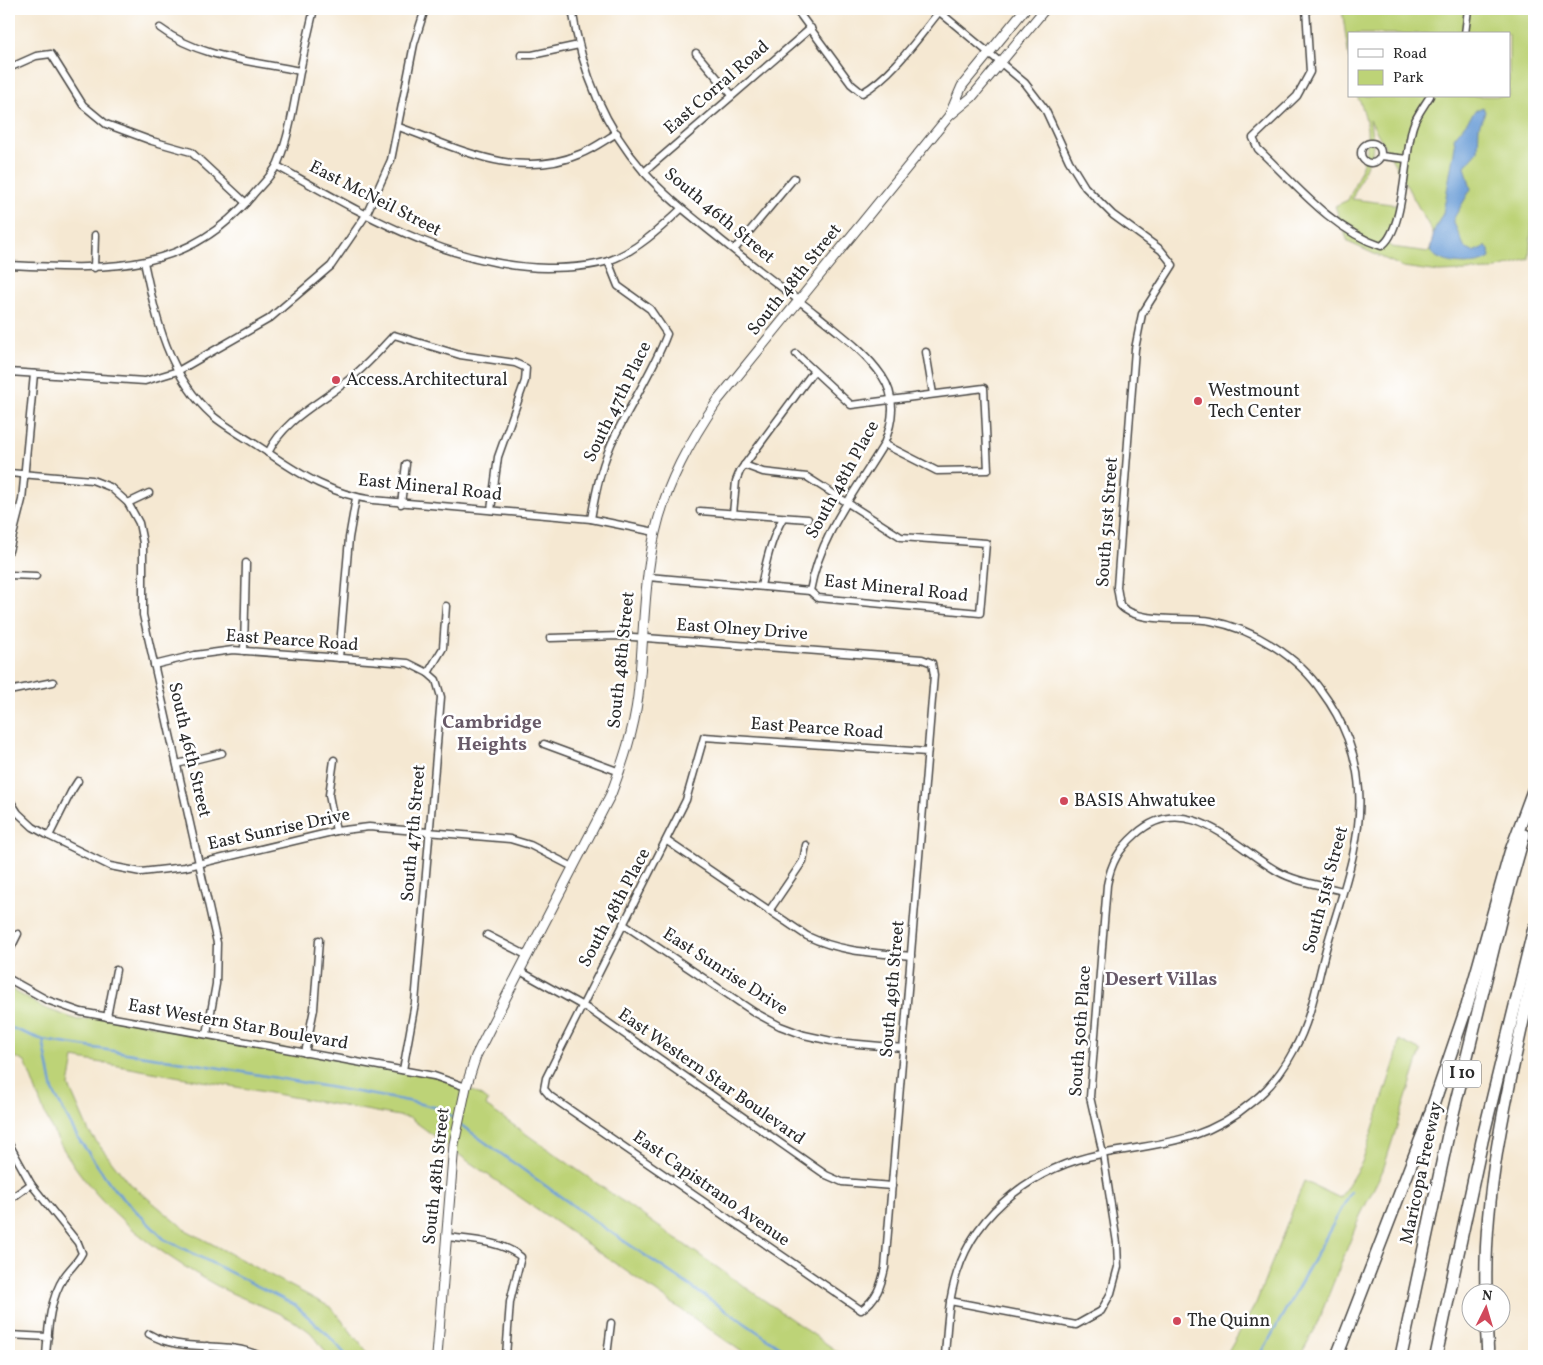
<svg xmlns="http://www.w3.org/2000/svg" width="1543" height="1365" viewBox="0 0 1543 1365" font-family="Vollkorn,serif">
<style>
.green{fill:#bdd377;stroke:#747f51;fill-rule:evenodd}
.water{fill:#6b9dd6;stroke:#4b6480}
.lines{fill:none;stroke-linecap:round;stroke-linejoin:round}
.stream{stroke:#6b9dd6;stroke-width:2.5}
.street-casing{stroke:#494744;stroke-width:9}
.secondary-casing{stroke:#494744;stroke-width:11}
.highway-casing{stroke:#494744;stroke-width:14}
.street{stroke:#fff;stroke-width:6}
.secondary{stroke:#fff;stroke-width:9}
.highway{stroke:#fff;stroke-width:11}
.poi-dot{fill:#d1495b;stroke:#fff;stroke-width:2}
.labels{text-anchor:middle;dominant-baseline:central;stroke-width:5;stroke-linejoin:round;paint-order:stroke}
.shield{fill:#fff;stroke:#6b6b6b;stroke-width:1}
.shield-label{font-size:16px;font-weight:bold;fill:#2b2b2b}
.street-label{font-size:18px;fill:#2b2b2b;stroke:#fff}
.poi-label{font-size:18px;fill:#2b2b2b;stroke:#fff;text-anchor:start}
.neighbourhood-label{font-size:19px;font-weight:bold;fill:#685a68;stroke:#fff}
</style>
<rect width="100%" height="100%" fill="#fff"/>
<filter id="ink" filterUnits="userSpaceOnUse"><feTurbulence type="fractalNoise" baseFrequency=".02" numOctaves="2"/><feDisplacementMap in="SourceGraphic" scale="10" xChannelSelector="R" yChannelSelector="G"/><feConvolveMatrix kernelMatrix="1 2 1 2 8 2 1 2 1" color-interpolation-filters="sRGB"/></filter>
<filter id="wash" filterUnits="userSpaceOnUse"><feTurbulence type="fractalNoise" baseFrequency=".0096" numOctaves="4" result="noise"/><feDisplacementMap in="SourceGraphic" scale="20" xChannelSelector="R" yChannelSelector="G"/><feGaussianBlur stdDeviation="1.12" result="paint"/><feColorMatrix in="noise" values="0 0 0 0 0 0 0 0 0 0 0 0 0 0 0 0 0 1.4 0 .05"/><feComposite in="paint" operator="in"/></filter>
<g filter="url(#wash)">
<rect width="100%" height="100%" fill="#f5e8d2"/>
<g class="green">
<path d="M1342,9H1534V201L1529,259L1491,270L1439,272L1403,267L1348,242L1335,206L1348,200C1364,165 1377,133 1357,96H1509V34H1349V59ZM1370,120L1434,235L1429,252L1391,247L1386,242L1399,205L1352,199L1372,153L1373,144Z"/>
<path d="M9,988L44,1008L78,1020L107,1017L434,1076L466,1087L488,1100L486,1106L844,1356H748L465,1159L410,1118L74,1058L69,1086L89,1132L127,1181L186,1230L332,1308L370,1356H328C323,1348 317,1339 310,1332C287,1313 248,1302 221,1288C150,1249 90,1203 52,1129C41,1108 34,1084 25,1062L9,1054Z"/>
<path d="M1399,1040L1421,1051L1383,1170L1360,1216L1315,1329L1300,1356H1226L1256,1303L1304,1181L1340,1198L1362,1162L1396,1058Z"/>
</g>
<path class="water" d="M1483,107L1485,112L1479,126L1478,151L1465,166L1471,189L1454,218V223L1465,248L1473,252L1486,246L1489,250L1490,258C1477,268 1438,265 1430,251L1434,231L1443,213L1455,146L1454,138L1476,110Z"/>
<g class="lines">
<g class="stream">
<path d="M9,1027L43,1040L197,1064L408,1101L442,1109L457,1121"/>
<path d="M43,1040L53,1091L78,1138L114,1189L164,1239L295,1305L327,1334L347,1356"/>
<path d="M461,1125L596,1222L793,1356"/>
<path d="M1260,1356L1351,1192"/>
</g>
</g>
</g>
<g filter="url(#ink)">
<g class="lines">
<g class="street-casing">
<g id="street">
<path d="M572,9C581,69 604,126 644,172C667,198 694,218 721,240C752,265 784,289 816,314C839,333 865,351 882,376C897,398 893,421 884,444C855,492 820,535 810,591"/>
<path d="M796,9L851,84L862,93C893,75 917,39 939,12"/>
<path d="M936,9L1025,83L1045,109L1069,161L1085,187L1113,215L1161,250L1173,265L1142,314L1135,349L1117,587L1120,605C1136,624 1187,617 1211,621C1253,629 1298,656 1322,692C1343,720 1357,755 1359,790C1363,842 1340,899 1326,949C1317,982 1311,1020 1294,1050C1284,1069 1269,1089 1252,1102C1204,1143 1160,1143 1101,1154C1038,1166 977,1209 957,1273C948,1300 947,1328 945,1356"/>
<path d="M1306,9L1310,72L1297,96L1253,138L1258,149C1294,183 1332,230 1381,246C1405,232 1404,154 1413,126C1416,116 1424,106 1430,96"/>
<path d="M160,28C199,58 253,61 300,71"/>
<path d="M1465,34L1468,9"/>
<path d="M696,53L732,95"/>
<path d="M521,55H532L579,45"/>
<path d="M9,68L36,56L51,54L83,105L106,124L152,141L191,152L246,203"/>
<path d="M399,127C458,148 518,181 580,154C593,149 605,140 617,133"/>
<circle cx="1371" cy="153" r="10"/>
<path d="M1381,156L1407,159"/>
<path d="M277,166C362,213 447,266 547,268C566,268 589,267 608,261C635,252 661,228 681,209"/>
<path d="M644,172L811,28"/>
<path d="M734,250L794,178"/>
<path d="M144,262C156,318 168,376 213,416C230,430 252,441 270,454C304,477 332,494 373,500L591,519L655,532"/>
<path d="M9,265C104,269 185,276 252,196C260,186 273,175 278,163C290,134 294,103 300,72C304,51 309,30 314,9"/>
<path d="M94,268L95,235"/>
<path d="M926,352L933,394"/>
<path d="M796,354L851,405L984,388L988,470L937,471L884,444"/>
<path d="M9,372L145,381L178,371L269,319L331,266L366,215L391,160L414,44L425,9"/>
<path d="M268,453C286,416 324,402 353,376C368,364 381,349 394,335L460,355L515,363L526,368L525,381L498,457L491,510"/>
<path d="M744,465L763,472L807,477L901,537L986,543L980,613L818,598L810,591"/>
<path d="M9,473L92,480L110,487L128,503L139,523L143,543V615L217,943L216,984L207,1034"/>
<path d="M128,503L149,493"/>
<path d="M401,504L406,464"/>
<path d="M700,511L808,519"/>
<path d="M733,514L736,481L740,471L813,372"/>
<path d="M591,519C596,490 602,461 616,434C633,400 654,369 667,334L650,309L618,286L608,261"/>
<path d="M9,551L22,500L34,374"/>
<path d="M9,575L36,576"/>
<path d="M648,577L810,591"/>
<path d="M761,586C766,562 771,539 783,518"/>
<path d="M550,638L620,636L922,659L932,663L934,675L885,1268C881,1286 877,1299 861,1310L550,1096L544,1089L546,1078L686,800L704,737L927,752"/>
<path d="M244,651L246,563"/>
<path d="M339,658L349,538L356,498"/>
<path d="M154,665L195,655L233,650L408,663L428,673"/>
<path d="M9,691L53,682"/>
<path d="M544,744L620,772"/>
<path d="M334,760L329,795L336,831"/>
<path d="M177,764L222,753"/>
<path d="M9,799L18,813L33,827L49,836L110,866L141,872L185,867L336,831L369,827L510,839L530,845L573,867"/>
<path d="M49,836L71,792L78,781"/>
<path d="M667,841L807,936C840,952 874,953 911,956"/>
<path d="M769,911L803,861L806,845"/>
<path d="M623,924L754,1012L780,1026L804,1035L836,1042L903,1048"/>
<path d="M487,935L528,956"/>
<path d="M9,952L18,934"/>
<path d="M520,971L590,1010L826,1175L842,1182L892,1186"/>
<path d="M9,979L47,1000L81,1012L434,1076L466,1087"/>
<path d="M107,1017L116,970"/>
<path d="M305,1053L314,1009L319,940"/>
<path d="M403,1070L415,1003L441,697L436,680L428,673L443,648L446,606"/>
<path d="M9,1144L31,1184L78,1243L82,1253C77,1263 70,1268 64,1277C49,1300 48,1330 46,1356"/>
<path d="M9,1200L31,1184"/>
<path d="M447,1237C471,1240 502,1241 521,1257L510,1302L506,1356"/>
<path d="M950,1301L1076,1325L1101,1311L1111,1293L1118,1267L1117,1243L1103,1154L1090,1097L1107,885C1111,863 1119,849 1136,834C1186,789 1235,847 1277,871C1296,882 1321,885 1342,891"/>
<path d="M149,1334C182,1354 225,1339 260,1356"/>
<path d="M9,1335L48,1337"/>
<path d="M206,1356L207,1346"/>
<path d="M607,1356L611,1323"/>
</g>
</g>
<g class="secondary-casing">
<g id="secondary">
<path d="M950,114L962,86L1025,9"/>
<path d="M437,1356L454,1144L466,1087L476,1056L491,1026L611,794C623,762 634,730 638,696C644,642 643,586 655,533C666,484 690,441 718,400L949,116L972,97L1045,9"/>
</g>
</g>
<g class="highway-casing">
<g id="highway">
<path d="M1486,1292C1483,1184 1511,1076 1534,971"/>
<path d="M1486,1322L1488,1356"/>
<path d="M1337,1356L1427,1123L1467,1006L1510,853L1534,788"/>
<path d="M1401,1356L1449,1130L1503,909L1524,835"/>
<path d="M1436,1356L1482,1141L1534,928"/>
</g>
</g>
<use href="#street" class="street"/>
<use href="#secondary" class="secondary"/>
<use href="#highway" class="highway"/>
</g>
</g>
<g class="poi-dot">
<circle cx="336" cy="380" r="5"/>
<circle cx="1198" cy="401" r="5"/>
<circle cx="1064" cy="801" r="5"/>
<circle cx="1177" cy="1321" r="5"/>
</g>
<g class="labels">
<rect class="shield" x="1443" y="1060.5" width="38" height="27" rx="4"/>
<g class="shield-label">
<text x="1462" y="1074">I 10</text>
</g>
<g class="street-label">
<text transform="translate(717 88) rotate(-41)">East Corral Road</text>
<text transform="translate(375 199) rotate(27)">East McNeil Street</text>
<text transform="translate(719 216) rotate(40)">South 46th Street</text>
<text transform="translate(795 280) rotate(-51)">South 48th Street</text>
<text transform="translate(618 402) rotate(-64)">South 47th Place</text>
<text transform="translate(843 480) rotate(-61)">South 48th Place</text>
<text transform="translate(430 488) rotate(6)">East Mineral Road</text>
<text transform="translate(1108 522) rotate(-86)">South 51st Street</text>
<text transform="translate(896 589) rotate(6)">East Mineral Road</text>
<text transform="translate(742 630) rotate(4)">East Olney Drive</text>
<text transform="translate(292 641) rotate(4)">East Pearce Road</text>
<text transform="translate(622 660) rotate(-84)">South 48th Street</text>
<text transform="translate(817 729) rotate(4)">East Pearce Road</text>
<text transform="translate(189 750) rotate(77)">South 46th Street</text>
<text transform="translate(279 830) rotate(-12)">East Sunrise Drive</text>
<text transform="translate(414 833) rotate(-85)">South 47th Street</text>
<text transform="translate(1326 890) rotate(-75)">South 51st Street</text>
<text transform="translate(615 908) rotate(-62)">South 48th Place</text>
<text transform="translate(725 972) rotate(33)">East Sunrise Drive</text>
<text transform="translate(893 989) rotate(-85)">South 49th Street</text>
<text transform="translate(238 1025) rotate(10)">East Western Star Boulevard</text>
<text transform="translate(1081 1031) rotate(-86)">South 50th Place</text>
<text transform="translate(711 1077) rotate(35)">East Western Star Boulevard</text>
<text transform="translate(1422 1173) rotate(-78)">Maricopa Freeway</text>
<text transform="translate(437 1176) rotate(-84)">South 48th Street</text>
<text transform="translate(711 1189) rotate(35)">East Capistrano Avenue</text>
</g>
<g class="poi-label">
<text x="346" y="380">Access.Architectural</text>
<text x="1208" y="391">Westmount<tspan x="1208" dy="21">Tech Center</tspan></text>
<text x="1074" y="801">BASIS Ahwatukee</text>
<text x="1187" y="1321">The Quinn</text>
</g>
<g class="neighbourhood-label">
<text x="492" y="723">Cambridge<tspan x="492" dy="22">Heights</tspan></text>
<text x="1161" y="980">Desert Villas</text>
</g>
</g>
<rect width="1543" height="1365" fill="none" stroke="#fff" stroke-width="30"/>
<rect x="1348" y="32" width="162" height="65" fill="#ffffff" stroke="#aaaaaa"/>
<rect x="1358" y="49" width="25" height="8" fill="#ffffff" stroke="#aaaaaa"/>
<text x="1393" y="58" font-size="15" fill="#2b2b2b">Road</text>
<rect x="1358" y="70" width="25" height="15" fill="#bdd377" stroke="#aaaaaa"/>
<text x="1393" y="82" font-size="15" fill="#2b2b2b">Park</text>
<g transform="translate(1486 1308) rotate(5)"><circle r="24" fill="#ffffff" stroke="#aaaaaa"/>
<path d="M0-4L9 19L0 12L-9 19Z" fill="#d1495b"/>
<text y="-8" font-size="14" font-weight="bold" text-anchor="middle" fill="#2b2b2b">N</text>
</g>
</svg>
